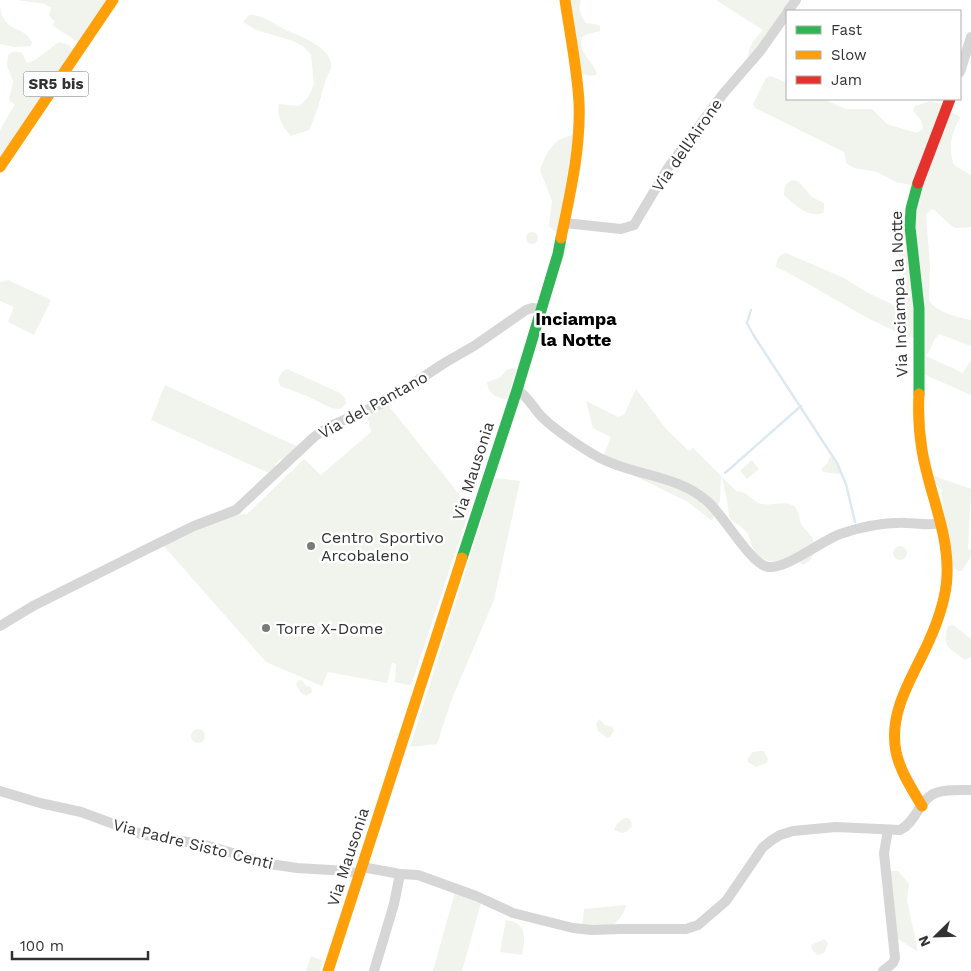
<svg xmlns="http://www.w3.org/2000/svg" width="971" height="971" viewBox="0 0 971 971" font-family="'Work Sans',sans-serif">
<style>
.green{fill:#f1f4ed}
.lines{fill:none;stroke-linecap:round;stroke-linejoin:round}
.stream{stroke:#dde9f2;stroke-width:2.5}
.street{stroke:#d6d6d6;stroke-width:10}
.fast{stroke:#30b455;stroke-width:11}
.slow{stroke:#ff9f0a;stroke-width:11}
.jam{stroke:#e5322d;stroke-width:11}
.poi-dot{fill:#7a7a7a;stroke:#fff;stroke-width:2}
.labels{text-anchor:middle;dominant-baseline:central;stroke-width:5;stroke-linejoin:round;paint-order:stroke}
.shield{fill:#fff;stroke:#707070;stroke-width:1}
.shield-label{font-size:15px;font-weight:bold;fill:#323232}
.street-label{font-size:16px;fill:#323232;stroke:#fff}
.poi-label{font-size:16px;fill:#323232;stroke:#fff;text-anchor:start}
.neighbourhood-label{font-size:18px;font-weight:bold;fill:#000;stroke:#fff}
</style>
<rect width="100%" height="100%" fill="#fff"/>
<g class="green">
<path d="M17,0H108L79,43L52,25L55,22L49,15L51,8L45,4Z"/>
<path d="M570,0H581C578,9 580,16 586,23L595,24L600,26V31L588,34L582,37C578,54 593,60 597,74C590,77 587,76 581,73Z"/>
<path d="M716,0H794L750,62C744,50 755,39 763,30Z"/>
<path d="M0,6C4,35 23,24 32,42L31,46L14,47L0,44Z"/>
<path d="M249,15C263,14 275,25 288,31C301,36 331,48 331,65C332,70 326,76 325,82C320,99 317,114 309,130L291,136C283,128 276,115 279,104L298,106L303,103L309,96L314,84L311,55L303,46L290,40L256,30L243,22Z"/>
<path d="M59,42L69,45L73,50L0,159V130L15,104L9,101L13,81L7,66L8,55C13,51 16,51 22,53L27,63L35,60Z"/>
<path d="M770,76L787,83V99H823L846,109H872L887,124L917,133L923,129L921,120L913,111L915,106L930,101L946,105L915,186L896,182L877,172L854,168L846,163L844,152L755,108L753,104L766,78Z"/>
<path d="M947,110L961,117C951,131 948,149 954,165L971,175V227C967,227 963,228 958,228C950,228 941,214 932,209L926,214L930,267L929,300C933,311 960,318 971,320V346L939,334C931,342 932,349 926,356L963,373L971,360V395L921,373L915,211L921,202L917,190Z"/>
<path d="M573,135L571,154L557,232L553,230L549,226L552,201L540,170C547,152 553,138 573,135Z"/>
<path d="M793,180L799,182L812,197L824,203V212C811,220 793,204 784,195C784,187 786,182 793,180Z"/>
<path d="M904,213L917,339C866,323 823,289 776,267C777,259 778,255 786,253L844,278L868,293L902,309L905,306L907,296L897,246L893,235L892,225L896,218Z"/>
<circle cx="532" cy="238" r="6"/>
<path d="M8,280L51,300L34,335L8,322L14,307L0,301V282Z"/>
<path d="M512,368L517,369L507,399C495,398 488,393 487,382L499,378L507,370Z"/>
<path d="M287,369L338,392L345,398L346,403L341,409L331,408L307,396L280,386L278,379L282,372Z"/>
<path d="M165,385L296,446L300,448L287,460L280,459L275,465L278,468L271,474L151,420Z"/>
<path d="M636,389L667,430L689,451L693,448L736,491C749,491 752,503 763,504C772,506 785,500 794,506C799,511 799,518 801,524C804,529 808,531 811,536C818,547 814,560 803,565L792,557C775,564 761,564 752,546C750,541 749,536 746,531C742,526 730,522 729,515C727,503 726,489 721,477L720,501L712,521L688,502L602,460L611,437L593,428L586,401L618,417L624,415Z"/>
<path d="M388,405L470,508L411,686L395,682L396,664L392,663L387,683L328,672L322,686L266,662L163,545L234,515L247,514L304,459L321,475L371,432L367,415Z"/>
<path d="M830,457H833C838,461 842,467 840,474L823,472L821,469L827,464Z"/>
<path d="M752,460L759,469L747,479L740,471Z"/>
<path d="M931,475L971,489L968,549L971,550C971,560 966,563 962,571H958L953,567L941,494L942,491L934,482Z"/>
<path d="M495,478L520,481L494,600L451,701L437,744L410,747Z"/>
<circle cx="900" cy="553" r="7"/>
<path d="M953,625L971,639V657L965,660C950,649 941,646 948,626Z"/>
<path d="M298,680H301L307,686L311,687L312,692L306,696L301,693L296,684Z"/>
<path d="M599,719L605,725L612,727L614,730L610,737L607,738L598,731L596,724Z"/>
<circle cx="198" cy="736" r="7"/>
<path d="M761,751H764L768,759L767,763L756,767L748,762V758L753,752Z"/>
<path d="M624,818H628L631,821L632,826L626,832L622,833L614,830L617,824Z"/>
<path d="M887,871H898L909,884L907,900L918,952L894,936Z"/>
<path d="M455,892L481,903L462,971H433Z"/>
<path d="M626,905C623,922 598,940 581,933L584,909Z"/>
<path d="M506,920C509,921 515,922 518,924C527,931 524,946 522,955L500,952Z"/>
<path d="M825,939L828,944L824,953L818,955L812,950L811,945Z"/>
<path d="M311,956L323,961L320,971H306Z"/>
</g>
<g class="lines">
<g class="stream">
<path d="M751,310L747,323L754,336L837,463L846,484L855,522"/>
<path d="M725,473L801,406"/>
</g>
<g class="street">
<path d="M788,11L796,0"/>
<path d="M960,72L971,37"/>
<path d="M565,223L621,229L634,225L668,168L723,94L761,50L787,13"/>
<path d="M517,390C527,395 534,409 542,417C555,430 582,448 598,457C633,476 676,474 707,501C723,514 751,565 768,567C787,569 821,541 840,534C861,527 885,522 907,523C919,523 929,526 941,523"/>
<path d="M0,626L33,606L157,544L194,526L236,510L314,437L328,427L385,402L446,362L474,346L526,310L532,308L542,309"/>
<path d="M0,791L40,803L81,812L141,834L205,845L270,864L297,868L347,871L360,874"/>
<path d="M362,867L400,874L418,875L476,896L513,913L573,928L592,930L621,929H686L698,925L726,901L763,847L772,840L780,835L793,831L836,827L900,830C917,822 920,796 939,792C949,789 961,790 971,790"/>
<path d="M374,971L394,904L400,874"/>
<path d="M883,971L893,963L895,958L884,853L888,830"/>
</g>
<g class="fast">
<path d="M918,183L911,209L910,227L919,308V394"/>
<path d="M462,558L517,390L558,254L561,238"/>
</g>
<g class="slow">
<path d="M0,167L113,0"/>
<path d="M561,238C570,194 581,148 579,102C577,68 570,34 565,0"/>
<path d="M919,394C918,412 919,432 922,450C929,493 949,532 947,576C946,599 938,621 929,641C913,677 888,711 896,752C900,771 912,789 922,806"/>
<path d="M328,971L462,558"/>
</g>
<path class="jam" d="M918,183L950,99"/>
</g>
<g class="poi-dot">
<circle cx="311" cy="546" r="5"/>
<circle cx="266" cy="628" r="5"/>
</g>
<g class="labels">
<rect class="shield" x="23.5" y="71.5" width="65" height="25" rx="4"/>
<g class="shield-label">
<text x="56" y="84">SR5 bis</text>
</g>
<g class="street-label">
<text transform="translate(687 145) rotate(-55)">Via dell'Airone</text>
<text transform="translate(899 294) rotate(-92)">Via Inciampa la Notte</text>
<text transform="translate(373 405) rotate(-29)">Via del Pantano</text>
<text transform="translate(473 471) rotate(-72)">Via Mausonia</text>
<text transform="translate(193 844) rotate(14)">Via Padre Sisto Centi</text>
<text transform="translate(348 857) rotate(-72)">Via Mausonia</text>
</g>
<g class="poi-label">
<text x="321" y="537">Centro Sportivo<tspan x="321" dy="18">Arcobaleno</tspan></text>
<text x="276" y="628">Torre X-Dome</text>
</g>
<g class="neighbourhood-label">
<text x="576" y="318">Inciampa<tspan x="576" dy="21">la Notte</tspan></text>
</g>
</g>
<rect x="786" y="10" width="175" height="90" fill="#ffffff" stroke="#adadad"/>
<rect x="796" y="26" width="25" height="8" fill="#30b455" stroke="#adadad"/>
<text x="831" y="35" font-size="15" fill="#323232">Fast</text>
<rect x="796" y="51" width="25" height="8" fill="#ff9f0a" stroke="#adadad"/>
<text x="831" y="60" font-size="15" fill="#323232">Slow</text>
<rect x="796" y="76" width="25" height="8" fill="#e5322d" stroke="#adadad"/>
<text x="831" y="85" font-size="15" fill="#323232">Jam</text>
<g transform="translate(936 936) rotate(247)" stroke="#ffffff" stroke-width="4" paint-order="stroke">
<path d="M0-4L9 19L0 12L-9 19Z" fill="#323232"/>
<text y="-8" font-size="14" font-weight="bold" text-anchor="middle" fill="#323232">N</text>
</g>
<path d="M12 951v8h136v-8" fill="none" stroke="#323232" stroke-width="2.5"/>
<text x="20" y="951" font-size="15" fill="#323232" stroke="#ffffff" stroke-width="4" paint-order="stroke">100 m</text>
</svg>
